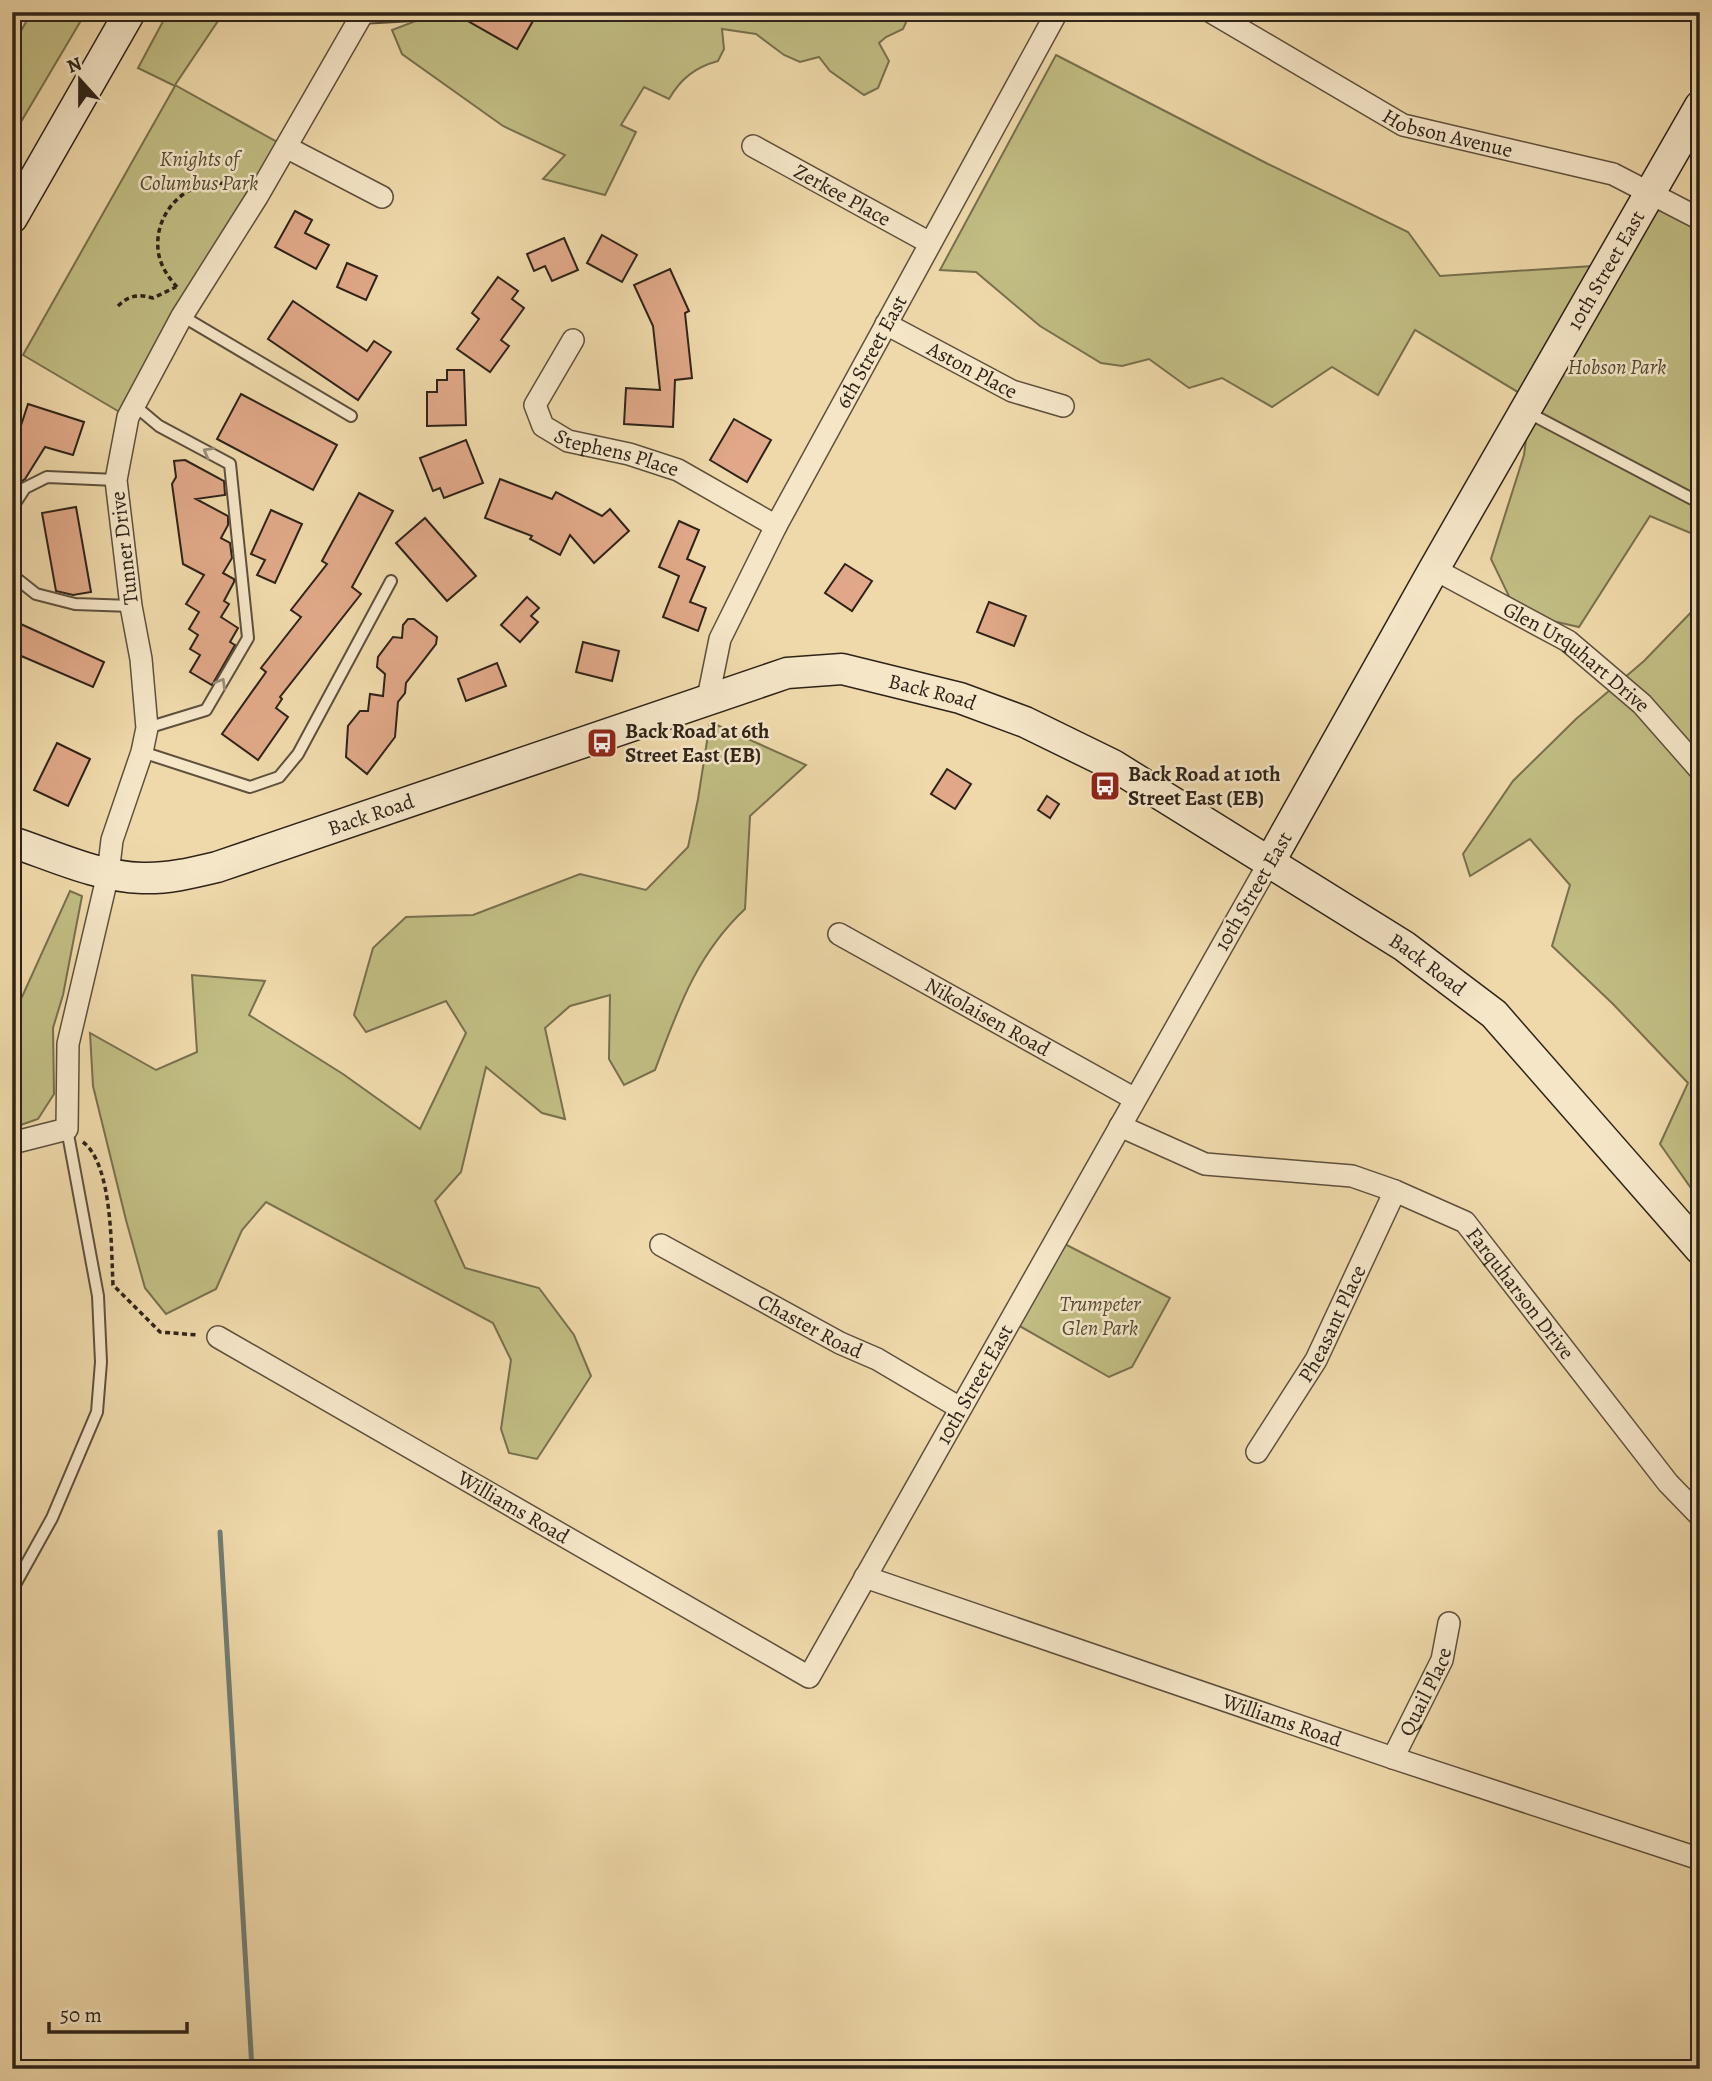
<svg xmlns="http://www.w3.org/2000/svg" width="1712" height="2081" viewBox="0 0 1712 2081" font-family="Alegreya,serif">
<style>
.green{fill:#c1bd83;stroke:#78704e;stroke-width:2}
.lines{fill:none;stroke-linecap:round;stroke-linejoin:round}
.stream{stroke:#707d74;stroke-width:5}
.building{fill:#e0a888;stroke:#2e2319;stroke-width:2}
.lane-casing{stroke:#5e503d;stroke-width:14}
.street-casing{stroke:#5e503d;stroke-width:24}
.secondary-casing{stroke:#2e2319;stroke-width:33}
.path{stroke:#2e2319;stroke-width:3.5;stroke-dasharray:5 3.5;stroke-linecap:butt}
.lane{stroke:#f5e6c8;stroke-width:10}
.street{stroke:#f5e6c8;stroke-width:21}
.secondary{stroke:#f5e6c8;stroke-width:30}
.oneway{stroke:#9b8e79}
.labels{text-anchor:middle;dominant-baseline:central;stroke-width:5;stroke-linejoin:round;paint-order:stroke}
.street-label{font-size:21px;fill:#2e2319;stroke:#f5e6c8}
.park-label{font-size:21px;font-style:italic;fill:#534a34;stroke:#f5e6c8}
.poi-label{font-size:21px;font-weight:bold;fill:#2e2319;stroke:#f5e6c8;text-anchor:start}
</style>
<rect width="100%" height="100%" fill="#efd9aa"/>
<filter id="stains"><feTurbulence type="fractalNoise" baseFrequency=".00286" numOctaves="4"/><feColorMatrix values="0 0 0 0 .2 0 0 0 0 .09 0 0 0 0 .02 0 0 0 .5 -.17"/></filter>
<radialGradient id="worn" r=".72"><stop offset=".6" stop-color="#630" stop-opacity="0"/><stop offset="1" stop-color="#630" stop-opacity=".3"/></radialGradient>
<g class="green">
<path d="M32,12H86L12,137V46Z"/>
<path d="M168,12H224L175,85L286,147L128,417L23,355L175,86L138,68Z"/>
<path d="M439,12H455L517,49L538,12H905L908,18L903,29L886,37L879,43L889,61L878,88L864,95L830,71L819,57L800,62L784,55L756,34L722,29L724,49L718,61C696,67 681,78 669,99L644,87L621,125L636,132L605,195L543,179L565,155L503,126L402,54L392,30Z"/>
<path d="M1056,55L1268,164L1408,232L1440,276L1608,265L1650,192L1700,220V537L1650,516L1579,627L1517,613L1491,559L1524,455L1531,400L1415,330L1378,395L1332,367L1272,407L1222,378L1189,388L1149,359L1122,366L1101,363L1040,326L976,272L940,270Z"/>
<path d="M1700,603V1201L1660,1144L1688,1083L1613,1004L1552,946L1570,885L1530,839L1470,876L1463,854L1513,781L1576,719L1644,661Z"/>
<path d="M710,722L806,765L750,816L745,909C696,955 678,1009 655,1070L624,1085L609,1059L610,995L570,1006L545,1028L565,1119L542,1113L486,1067L461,1172L435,1201L465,1268L539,1288L574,1335L591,1376L537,1459L509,1453L501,1429L511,1360L493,1323L266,1202L242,1230L216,1289L166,1314L145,1288L126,1220L93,1086L90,1033L156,1070L197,1052L192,975L265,981L249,1015L343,1074L420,1129L466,1033L446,1001L366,1032L354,1015L373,948L406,917L473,915L580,874L646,890L688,847L698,799Z"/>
<path d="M70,891L82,896L63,995L53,1028L54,1094L38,1119L12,1128V993L22,997Z"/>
<path d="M1055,1239L1170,1298L1132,1367L1109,1377L1009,1320Z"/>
</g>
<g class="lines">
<path class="stream" d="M220,1532L252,2069"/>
</g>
<g class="building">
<path d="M452,12H538L517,49Z"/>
<path d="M295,211L312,220L305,233L329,245L316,269L275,247Z"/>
<path d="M602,235L637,255L622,282L587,263Z"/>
<path d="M564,238L578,270L552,281L545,266L534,271L527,254Z"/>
<path d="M347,263L377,276L366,300L337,287Z"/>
<path d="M670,269L689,311L685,313L692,378L675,380L673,427L624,424L626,388L660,390L653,326L634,285Z"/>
<path d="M498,277L518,291L512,299L524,308L501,340L509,346L490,372L457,349L479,319L472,313Z"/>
<path d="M293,301L367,351L374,341L391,352L358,400L268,339Z"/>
<path d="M447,370H464L466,425L427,426V392H437V380H447Z"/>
<path d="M241,394L337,445L313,490L217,439Z"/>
<path d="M28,404L84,422L73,455L45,447L25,479L19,483L12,493V453Z"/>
<path d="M734,419L771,440L747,482L710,460Z"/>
<path d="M466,440L483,483L444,498L440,488L433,491L420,458Z"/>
<path d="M185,460L224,481L225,495L196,499L228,516V525L221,538L230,543L232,558L223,573L234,579V582L224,601L229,604L221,617L238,628L230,642L235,645L212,685L190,672L200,655L190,649L198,635L189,629L199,612L186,604L204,575L183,564L172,484L176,477L174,461Z"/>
<path d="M500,479L552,499L556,492L602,516L610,509L629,531L594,563L570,535L560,555L530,539L532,536L485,518Z"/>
<path d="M359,493L393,511L352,587L361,594L280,697L282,699L276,708L288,717L258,760L222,734L266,672L261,668L301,617L291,610L327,564L322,561Z"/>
<path d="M76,507L91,592L73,595L56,591L42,513Z"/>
<path d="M271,510L302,524L275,583L257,575L265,560L251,554Z"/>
<path d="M425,518L476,576L447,601L396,543Z"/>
<path d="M679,521L699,530L687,559L705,567L690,602L706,608L698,631L663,617L679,576L659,567Z"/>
<path d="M845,564L872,581L852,611L825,593Z"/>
<path d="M527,597L539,608L531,616L538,622L520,642L501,625Z"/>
<path d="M989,602L1026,616L1014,646L977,632Z"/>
<path d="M408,619H414L437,637L436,644L406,683L405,693L398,702L395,737L367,774L346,757L348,726L360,711H368L370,694L383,696L385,674L377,667L378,657L393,637L402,638L403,625Z"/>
<path d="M12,620L104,662L93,687L12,652Z"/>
<path d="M583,642L619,651L612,681L576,672Z"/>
<path d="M497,663L506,686L466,701L458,679Z"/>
<path d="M57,743L90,759L68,806L34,790Z"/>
<path d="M947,769L971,784L955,809L931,794Z"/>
<path d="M1047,796L1059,804L1050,818L1038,810Z"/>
</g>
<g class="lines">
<g class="lane-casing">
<g id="lane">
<path d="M349,12L360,18L414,15L418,12"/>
<path d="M182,316L351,416"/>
<path d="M134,405L159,426L230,464L248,638L206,710L147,728"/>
<path d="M1527,412L1700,503"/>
<path d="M12,508L25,488L47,477L116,480"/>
<path d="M12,575L36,594L75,604L131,606"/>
<path d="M142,752L250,787L279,777L298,754L391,581"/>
<path d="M12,1590L52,1518L97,1412L101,1362L98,1296L67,1129"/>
</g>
</g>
<g class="street-casing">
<g id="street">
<path id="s1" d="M1211,12L1403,125L1613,174L1700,219"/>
<path id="s2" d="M753,146L930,243"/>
<path d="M286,147L382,197"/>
<path id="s3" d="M886,324L1012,391L1063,406"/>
<path id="s4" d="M573,340L535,405L543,426L568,441L629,454L678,470L776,526"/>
<path id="s5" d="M1434,569L1568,641L1642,704L1700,770"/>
<path id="s6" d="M708,698L720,639L776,526L1057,12"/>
<path id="s7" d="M839,934L1135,1099"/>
<path id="s8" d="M1120,1126L1205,1164L1352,1176L1395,1191L1465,1222L1668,1483L1700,1516"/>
<path d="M12,1143L67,1129L68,1044L108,874L112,840L142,752L147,728L141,659L131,606L116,480L128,417L182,316L257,197L360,18"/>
<path id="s9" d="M661,1245L840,1343L877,1359L960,1408"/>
<path id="s10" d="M218,1337L809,1677L1269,863"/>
<path id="s11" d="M1257,1452L1316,1360L1395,1191"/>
<path id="s12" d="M865,1577L1393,1758L1700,1859"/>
<path id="s13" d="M1393,1758L1442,1660L1449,1623"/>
</g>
</g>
<g class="secondary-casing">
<g id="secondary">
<path d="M12,218L130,12"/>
<path id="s14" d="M12,842C54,856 98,877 142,878C167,879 192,873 217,867L787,673L842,669L960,698L1025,722L1113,765L1404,946L1494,1014L1700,1249"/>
<path id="s15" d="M1269,863L1434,569L1700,106"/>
</g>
</g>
<g class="path">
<path d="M177,287C168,277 159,264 158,249C154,204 201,168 243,189"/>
<path d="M118,306C129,295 138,294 153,298L176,287"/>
<path d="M83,1142C113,1165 111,1249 113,1285L160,1332L198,1335"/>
</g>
<use href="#lane" class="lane"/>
<use href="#street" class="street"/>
<use href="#secondary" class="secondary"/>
</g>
<defs><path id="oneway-chevron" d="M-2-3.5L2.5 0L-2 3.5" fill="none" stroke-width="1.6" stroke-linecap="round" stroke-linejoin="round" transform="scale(1.75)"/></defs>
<g class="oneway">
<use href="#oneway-chevron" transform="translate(208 452) rotate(-151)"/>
<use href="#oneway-chevron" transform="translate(221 683) rotate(-60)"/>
</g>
<defs>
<g id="bus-square" transform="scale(1.575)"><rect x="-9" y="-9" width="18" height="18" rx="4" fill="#8f2418" stroke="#f5e6c8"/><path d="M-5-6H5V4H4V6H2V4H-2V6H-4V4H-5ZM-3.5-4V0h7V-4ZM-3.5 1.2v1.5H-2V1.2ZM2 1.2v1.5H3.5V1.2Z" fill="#fff"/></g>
</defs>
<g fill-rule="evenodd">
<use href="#bus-square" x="602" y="743"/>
<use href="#bus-square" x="1105" y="786"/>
</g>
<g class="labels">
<g class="street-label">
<text stroke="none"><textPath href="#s1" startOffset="268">Hobson Avenue</textPath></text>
<text stroke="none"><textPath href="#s2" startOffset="102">Zerkee Place</textPath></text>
<text stroke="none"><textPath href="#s15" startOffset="682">10th Street East</textPath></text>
<text stroke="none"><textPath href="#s6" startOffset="385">6th Street East</textPath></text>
<text stroke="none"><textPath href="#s3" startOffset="98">Aston Place</textPath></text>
<text stroke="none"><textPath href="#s4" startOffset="177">Stephens Place</textPath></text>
<text transform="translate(124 548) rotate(-97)">Tunner Drive</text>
<text stroke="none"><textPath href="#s5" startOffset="168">Glen Urquhart Drive</textPath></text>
<text stroke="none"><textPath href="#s14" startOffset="962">Back Road</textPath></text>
<text stroke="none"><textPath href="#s14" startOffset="374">Back Road</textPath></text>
<text transform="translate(1253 891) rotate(-60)">10th Street East</text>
<text stroke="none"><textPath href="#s14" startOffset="1530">Back Road</textPath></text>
<text stroke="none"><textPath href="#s7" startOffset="170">Nikolaisen Road</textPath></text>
<text stroke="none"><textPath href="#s8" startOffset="453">Farquharson Drive</textPath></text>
<text stroke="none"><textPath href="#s11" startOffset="149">Pheasant Place</textPath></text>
<text stroke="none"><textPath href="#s9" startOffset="170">Chaster Road</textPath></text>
<text stroke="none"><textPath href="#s10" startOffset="1018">10th Street East</textPath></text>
<text stroke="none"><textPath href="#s10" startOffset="341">Williams Road</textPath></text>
<text stroke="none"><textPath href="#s13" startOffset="74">Quail Place</textPath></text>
<text stroke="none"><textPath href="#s12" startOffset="441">Williams Road</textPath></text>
</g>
<g class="park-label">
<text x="199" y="159">Knights of<tspan x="199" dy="24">Columbus Park</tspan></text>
<text x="1617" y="367">Hobson Park</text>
<text x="1100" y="1304">Trumpeter<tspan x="1100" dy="24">Glen Park</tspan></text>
</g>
<g class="poi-label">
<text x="625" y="731">Back Road at 6th<tspan x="625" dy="24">Street East (EB)</tspan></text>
<text x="1128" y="774">Back Road at 10th<tspan x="1128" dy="24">Street East (EB)</tspan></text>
</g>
</g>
<rect width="1712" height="2081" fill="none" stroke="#efd9aa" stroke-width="42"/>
<rect x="14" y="14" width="1684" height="2053" fill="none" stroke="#2e2319" stroke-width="3.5"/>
<rect x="21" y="21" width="1670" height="2039" fill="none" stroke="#2e2319" stroke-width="2"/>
<g transform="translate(80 80) rotate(339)" stroke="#f5e6c8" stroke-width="5" paint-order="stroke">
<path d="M0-5L12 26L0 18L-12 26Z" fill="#2e2319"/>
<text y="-10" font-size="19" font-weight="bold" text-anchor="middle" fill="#2e2319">N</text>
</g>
<path d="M49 2022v10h138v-10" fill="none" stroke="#2e2319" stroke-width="3.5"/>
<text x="60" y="2022" font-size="21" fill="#2e2319" stroke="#f5e6c8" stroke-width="5" paint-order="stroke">50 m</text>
<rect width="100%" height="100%" filter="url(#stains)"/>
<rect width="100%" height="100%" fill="url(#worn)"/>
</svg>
